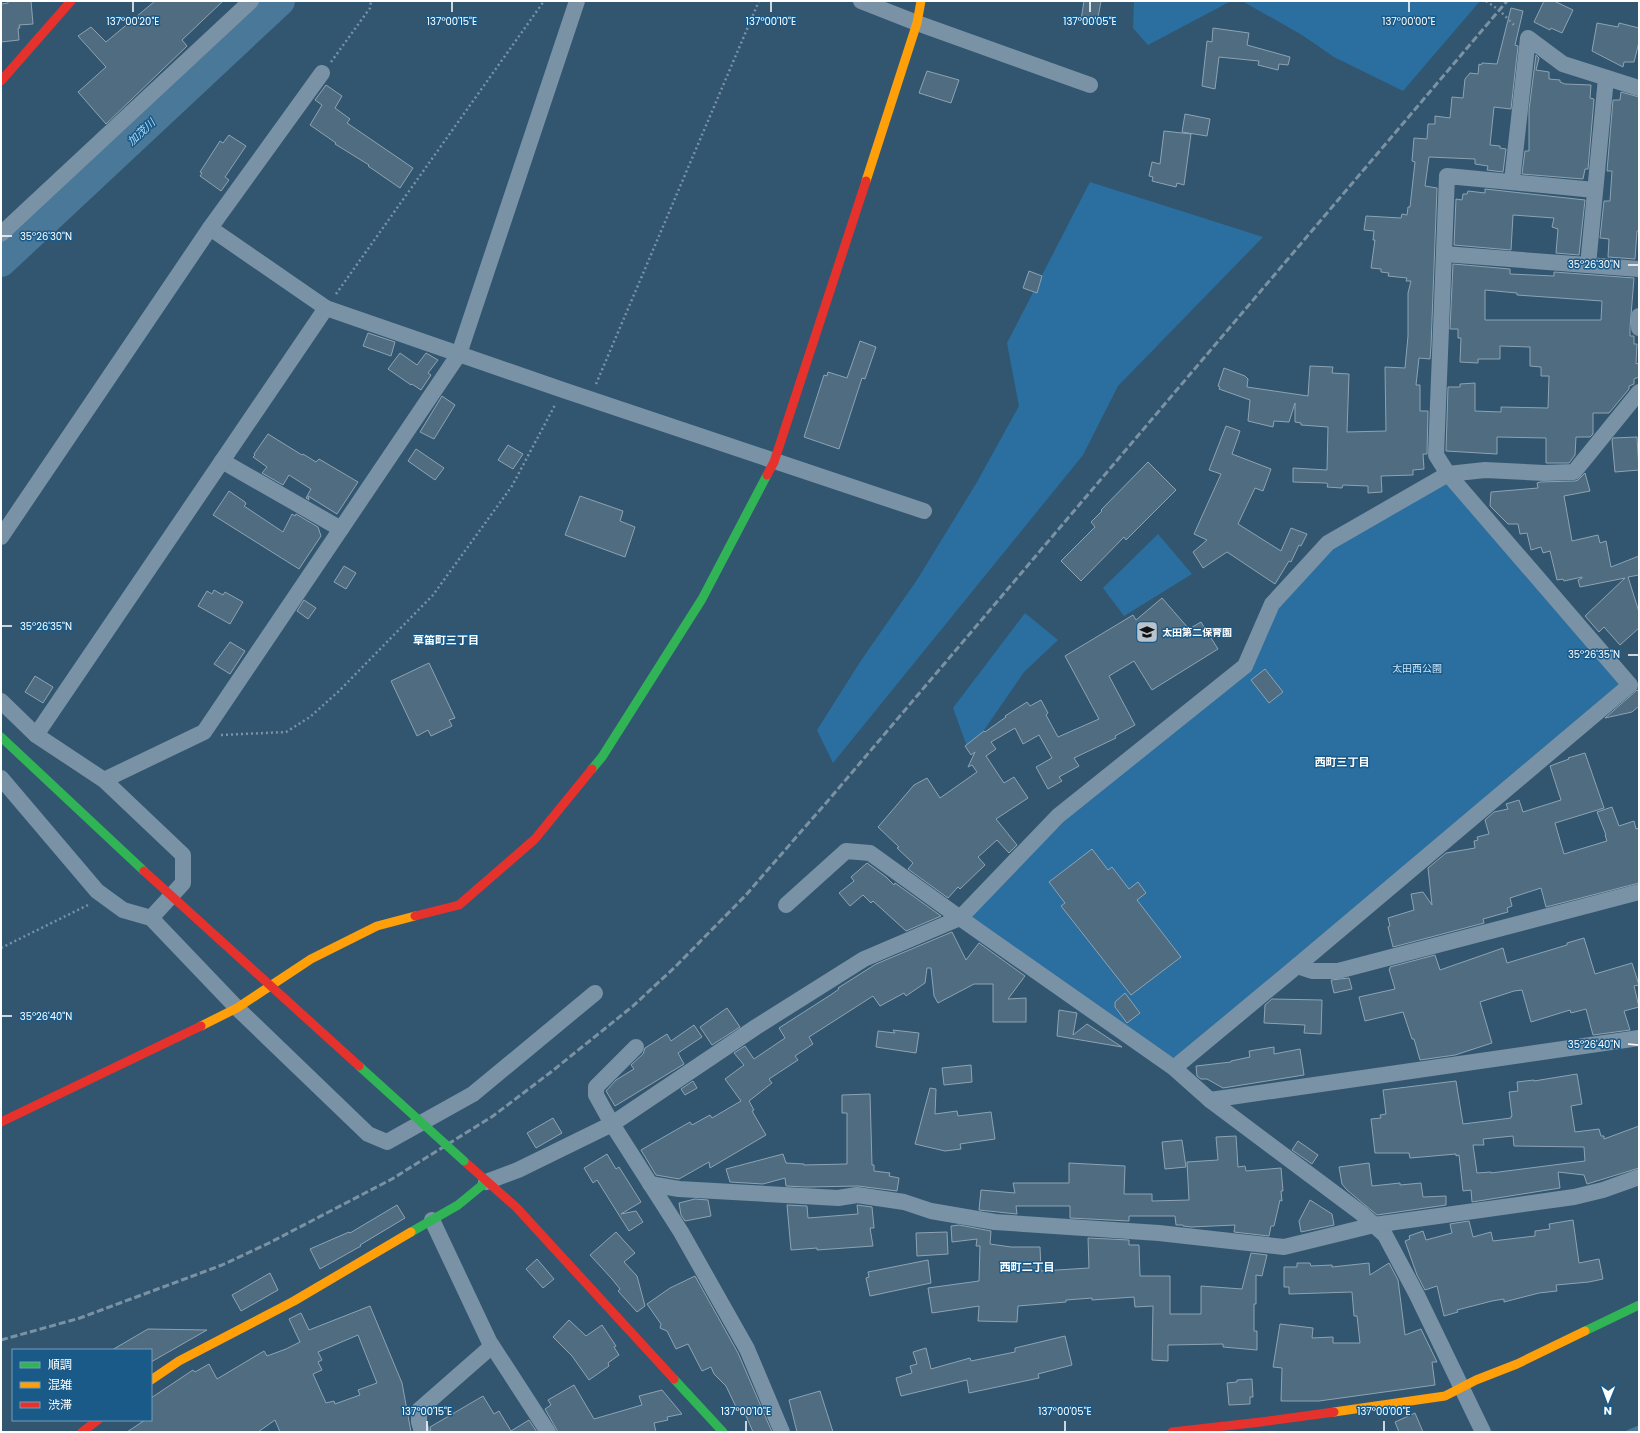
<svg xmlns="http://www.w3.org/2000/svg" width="1640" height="1433" viewBox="0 0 1640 1433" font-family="Poppins,'Noto Sans JP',sans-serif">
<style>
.green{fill:#2a6f9f}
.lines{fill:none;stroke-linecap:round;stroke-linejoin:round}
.stream{stroke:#4a7899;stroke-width:5}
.river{stroke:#4a7899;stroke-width:30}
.building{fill:#4f6c80;stroke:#8da3b3;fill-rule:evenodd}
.path{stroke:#7992a5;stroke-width:2.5;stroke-dasharray:2 3;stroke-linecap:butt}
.street{stroke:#7992a5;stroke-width:16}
.fast{stroke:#30b455;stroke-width:9}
.slow{stroke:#ff9f0a;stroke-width:9}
.jam{stroke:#e5322d;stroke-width:9}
.rail{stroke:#7a92a3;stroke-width:3;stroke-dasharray:7 3;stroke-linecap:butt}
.fast-bridge{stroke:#30b455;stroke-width:9}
.jam-bridge{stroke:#e5322d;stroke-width:9}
.ticks{fill:none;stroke:#fff;stroke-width:1.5}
.labels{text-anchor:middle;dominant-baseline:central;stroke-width:3;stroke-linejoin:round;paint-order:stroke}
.poi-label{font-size:10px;font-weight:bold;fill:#fff;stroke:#195a89;text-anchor:start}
.park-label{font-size:10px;fill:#c8e5fa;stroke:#195a89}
.water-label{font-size:11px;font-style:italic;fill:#aed8f5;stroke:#195a89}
.neighbourhood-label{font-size:11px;font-weight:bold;fill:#fff;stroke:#195a89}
.ticks-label{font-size:10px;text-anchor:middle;fill:#fff;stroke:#195a89;stroke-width:3;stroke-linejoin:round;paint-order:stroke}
</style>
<rect width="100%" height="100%" fill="#325670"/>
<g class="green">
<path d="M1134,1H1231L1148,45L1133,28Z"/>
<path d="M1242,1H1480L1403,91L1334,57L1302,35Z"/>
<path d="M1090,182L1263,237L1118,386L1083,455L833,763L817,730L862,659L917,580L977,482L1019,406L1007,343Z"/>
<path d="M1448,474L1630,685L1174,1068L960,918L1058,816L1245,666L1272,604L1328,543Z"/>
<path d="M1158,534L1192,574L1124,616L1103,588Z"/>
<path d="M1025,613L1058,640L1024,672L969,752L953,708Z"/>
</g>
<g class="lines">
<path class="stream" d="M1629,1432L1639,1428"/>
<path class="river" d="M1,262L280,1"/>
</g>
<g class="building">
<path d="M8,1H31L33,24L19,25L20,28H18L19,40L1,42V4L8,3Z"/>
<path d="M155,1H223L182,40L187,46L106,124L78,92L106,67L78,36L91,27L106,42Z"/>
<path d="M1084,1H1101L1097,23L1081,20Z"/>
<path d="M1544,1H1554L1573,10L1562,33L1551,28L1550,30L1534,22Z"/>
<path d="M1511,8L1523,11L1515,45L1518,46L1511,109L1494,107L1490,145L1500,146V148L1506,149L1503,172L1487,170L1488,166L1475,164V159L1429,157L1425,186L1437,188L1431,346L1430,359L1419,358L1416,385H1420V411H1428L1427,454H1423L1424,469L1413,470V475L1381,476L1382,492L1368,493V486L1343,485L1342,488L1327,487L1328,484L1326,483L1293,482V468L1327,470L1328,427L1301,425V423L1295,422V403L1289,422L1274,421L1273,427L1248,421L1250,400L1219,389L1220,387L1218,386L1224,368L1245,376L1248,379L1247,387L1308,396L1310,366L1333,367L1332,373L1349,374L1347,432L1386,431L1385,367L1405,368L1408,336V293L1411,281H1406L1407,278L1388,276L1389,273L1381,272V269L1371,268L1375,240H1373L1374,231L1364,230L1366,216L1401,218L1402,214L1407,215L1408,207H1410L1415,162L1412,161L1414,138L1427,139L1428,124H1435V116L1450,118L1452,97L1463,98L1465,79L1470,73L1478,74L1479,64L1481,65L1482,63L1497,64Z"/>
<path d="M1597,23L1618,27L1619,23L1639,28V42L1634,62H1624L1623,67L1592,51Z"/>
<path d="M1213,28L1249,33L1247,45L1290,57L1288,65L1279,64L1278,70L1258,65L1259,61L1219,57L1215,89L1202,86L1207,41L1212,42Z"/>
<path d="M1536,55L1539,58L1536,70L1549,72V79L1560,80V82L1565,84L1591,85L1590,98L1594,99L1588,169H1585L1583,179L1522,174L1525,151H1529V110Z"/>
<path d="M927,71L959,80L951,103L919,93Z"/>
<path d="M326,85L342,96L335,108L350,119L347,123L413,168L400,188L368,166L369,165L335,144L336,143L310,125L322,105L315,100Z"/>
<path d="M1621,92L1639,97V231H1637L1635,259L1608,257L1609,239L1600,238L1604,201H1610L1612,171H1607L1613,100H1620Z"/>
<path d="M1185,114L1210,119L1207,136L1182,132Z"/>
<path d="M1164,131L1191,134L1184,185L1177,183L1176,187L1152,181L1153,177L1149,176L1152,162L1160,164Z"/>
<path d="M229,135L246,146L225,177L229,180L221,191L200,176L202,173L200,172L220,141L223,143Z"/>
<path d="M1485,189L1585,200L1579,255L1556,253L1558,229L1552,227L1554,218L1513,215L1511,250L1454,245L1456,199L1462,200L1463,194H1467L1468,191L1485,193Z"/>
<path d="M1453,264L1510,269V274L1554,276V272L1634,278L1630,328V336H1634V344H1637L1636,364L1639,363V377L1634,379V384L1629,386V389L1609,413H1593V434L1590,437H1576L1575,455L1569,463H1546V438L1497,437V454L1446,451L1448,387H1460V384L1475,383V411L1501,412V407L1548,408L1549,376H1541V367L1530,366V347L1500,346V359H1478V363L1460,362L1461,338H1458V329H1450ZM1485,290L1517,293V295L1602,301L1601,320H1485Z"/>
<path d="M1029,271L1042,276L1037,293L1023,288Z"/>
<path d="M368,333L395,342L391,356L363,346Z"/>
<path d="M860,341L876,347L865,379L862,378L839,449L804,437L824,375L827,376L828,372L847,378Z"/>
<path d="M400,353L417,365L426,353L438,360L428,373L431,375L421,390L412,384L411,385L388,369Z"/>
<path d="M442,396L455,405L434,439L420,432Z"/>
<path d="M1226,426L1240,431L1232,454L1271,469L1263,491L1255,488L1238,524L1281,551L1291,528L1307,534L1301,546L1299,545L1291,562L1289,561L1275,584L1227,552L1203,568L1193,552L1207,540L1194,534L1221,474L1209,470Z"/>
<path d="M268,434L302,455L303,454L316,462L319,459L358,482L337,514L308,496L309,500L306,498L311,489L289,475L283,485L262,473L267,467L253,457L255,455L254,454Z"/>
<path d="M1637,437L1639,470L1615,472L1612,440L1613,438Z"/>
<path d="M508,445L523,454L513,469L498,460Z"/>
<path d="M416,449L444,468L435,480L408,461Z"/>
<path d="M1148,462L1176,490L1126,540L1124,537L1081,581L1061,561L1095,527L1091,522L1102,511L1101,510Z"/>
<path d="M1585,473L1590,491L1564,496L1572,541L1598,535L1600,543L1606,541L1611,567L1639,556V575L1628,577L1639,612V628L1620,645L1604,627L1599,632L1585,616L1625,578L1580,587L1578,580L1582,578V577L1564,581L1563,579L1557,580L1550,551L1543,553L1541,547L1531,550L1527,533L1520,534L1518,524H1508L1490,506L1491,492L1538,488L1537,483L1540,482L1575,481L1578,480Z"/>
<path d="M229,491L245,502L246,504L244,506L283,532L292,514L295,516L296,514L318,527L321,536L299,569L213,515Z"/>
<path d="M580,496L623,511L620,521L635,527L625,557L565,535Z"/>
<path d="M344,566L356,573L346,589L334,582Z"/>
<path d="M214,590L223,595L225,592L243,602L230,624L198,606L207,591L212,594Z"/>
<path d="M1162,598L1189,629L1201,622L1218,649L1152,690L1134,661L1109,676L1135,725L1115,736L1116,738L1074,758L1079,766L1059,777L1062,781L1048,789L1036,767L1052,758L1039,735L1023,744L1015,728L991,742L996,749L986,756L1004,783L1014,777L1028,798L996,819L1017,845L1009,853L997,840L978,857L985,865L960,889L958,887L948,898L908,869L913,863L897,848L899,847L878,827L914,785L927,778L940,798L977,772L972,765L968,767L975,752L971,755L965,746L984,731L985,732L1006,717L1005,716L1027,702L1030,706L1041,700L1048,713L1046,715L1058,737L1099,719L1065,656L1133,615L1136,620Z"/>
<path d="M304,600L316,608L308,619L297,611Z"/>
<path d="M230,642L245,651L230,674L214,664Z"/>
<path d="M429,663L455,718L449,720L452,726L431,736L428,730L417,736L391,681Z"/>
<path d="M1265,669L1283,692L1269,703L1251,680Z"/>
<path d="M35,676L53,687L43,703L25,692Z"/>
<path d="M1637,690L1639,692V706L1632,712L1605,718Z"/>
<path d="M1585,753L1604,808L1555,823L1564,854L1607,841L1605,835H1606L1597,812L1612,807L1619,826L1634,821L1636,829L1639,828V883L1546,907L1541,888L1510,898L1512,906L1507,908L1508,912L1483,919L1484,923L1393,947L1388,927L1390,926L1388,918L1414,910L1411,894L1423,892L1432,905L1428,868L1446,853L1475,848L1474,841L1478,840L1477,837L1489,834L1485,820L1494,812L1508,809L1506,804L1519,800L1523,812L1561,800L1550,766L1569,759L1568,758Z"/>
<path d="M1092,849L1108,870L1112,867L1129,889L1138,882L1146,893L1137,900L1181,957L1131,995L1061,906L1065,903L1049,882Z"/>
<path d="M867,863L886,877L894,885L895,883L941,916L906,931L873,901L871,903L863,895L850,906L839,893L854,881L851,877Z"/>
<path d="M952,932L966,960L979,943L1025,976L1008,999L1026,998V1022H993V984H974L938,1003L934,996L931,968H927L925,983L906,996L904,993L880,1006L873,996L809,1037L813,1044L795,1056L798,1060L769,1079L772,1083L749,1101L754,1110L752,1111L766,1135L710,1168L709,1162L679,1179L656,1175L641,1150L690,1122L692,1125L710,1115L712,1118L741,1101L725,1079L744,1065L734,1053L745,1046L754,1059L785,1038L779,1028L832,994L839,989L838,988L876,964Z"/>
<path d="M1584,938L1595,974L1632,963L1639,985L1634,986L1639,1007L1624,1011L1630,1030L1593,1035L1586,1009L1571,1013L1570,1010L1531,1022L1522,990L1514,991L1480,1002L1492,1043L1455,1055L1420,1060L1414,1039H1412L1403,1012L1365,1021L1359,997L1395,989L1389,969H1390V967L1435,955L1440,970L1503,948L1507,963L1567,945V943Z"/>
<path d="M1349,978L1352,989L1334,993L1331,980Z"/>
<path d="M1125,993L1140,1013L1127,1023L1115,1007V1002Z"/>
<path d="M1272,999L1322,1000L1321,1034L1304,1033L1305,1025L1264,1023L1265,1005Z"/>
<path d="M727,1008L740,1027L712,1045L700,1027Z"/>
<path d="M1059,1010L1077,1013L1073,1035L1087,1024L1122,1047L1057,1036Z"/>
<path d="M694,1025L702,1037L678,1053L684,1064L615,1106L606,1091L616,1080L634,1069L631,1065L643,1054L645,1048L667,1034L671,1041Z"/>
<path d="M893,1030L919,1033L916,1053L876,1047L878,1031L895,1033Z"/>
<path d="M1274,1047V1054L1300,1049L1304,1075L1223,1088L1207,1079H1201L1197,1076L1196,1066L1231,1062V1061L1250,1057L1249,1051Z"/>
<path d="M971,1065L972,1082L944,1085L942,1068Z"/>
<path d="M1577,1074L1582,1104L1571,1106L1575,1132L1599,1129L1601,1136H1604V1139L1639,1126V1168L1587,1184L1584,1175L1558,1172L1560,1188L1472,1202L1471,1190L1463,1191L1459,1155L1456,1156V1154L1410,1158L1409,1153H1375L1371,1119L1381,1118L1380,1115L1386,1114L1383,1090L1456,1081L1463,1124L1511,1118V1116H1512L1509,1092L1518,1091L1517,1082L1534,1080V1081ZM1513,1136L1514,1146L1584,1147L1585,1161L1491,1173V1172L1477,1173L1473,1145H1484L1483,1139Z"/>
<path d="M693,1081L697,1088L685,1095L681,1089Z"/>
<path d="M930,1088L936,1089L935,1114L957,1111L958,1116L991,1112L995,1139L960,1144L961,1149L945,1151L915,1144Z"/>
<path d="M870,1094L872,1165H874V1171L890,1173L889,1176L899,1178L897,1191L858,1186L807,1187L786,1186L785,1178L763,1184L730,1182L726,1169L783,1154L786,1163L804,1164V1165L847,1164V1113H842V1095Z"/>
<path d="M553,1118L562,1133L536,1148L527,1133Z"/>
<path d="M1236,1136L1238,1167L1245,1166L1246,1171L1281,1168L1283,1191H1281L1282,1201L1280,1200L1274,1226H1271L1269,1236L1234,1232L1235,1225L1191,1227L1183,1226V1225H1176L1175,1216H1129V1221L1070,1218V1206H1016L1017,1214L979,1210L981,1190L1015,1193L1013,1183H1069V1163L1125,1166L1124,1194H1152V1201L1189,1200L1187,1162L1218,1160L1216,1137Z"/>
<path d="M1182,1140L1186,1167L1165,1169L1162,1142Z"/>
<path d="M1298,1141L1318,1155L1312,1164L1292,1150Z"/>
<path d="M607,1154L616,1169L619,1167L641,1202L621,1214L636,1211L643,1222L629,1231L597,1180L593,1183L584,1168Z"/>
<path d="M1369,1163L1372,1186L1400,1183V1185L1421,1183L1423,1197L1446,1196V1205L1377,1215L1347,1190L1342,1184L1339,1167Z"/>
<path d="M695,1199L708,1200L711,1216L685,1221L681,1215L679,1203Z"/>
<path d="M1310,1200L1332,1214L1334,1225L1301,1232L1299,1221Z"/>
<path d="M397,1205L405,1218L360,1245L361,1246L320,1269L310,1249L349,1232L350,1233Z"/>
<path d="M787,1205L807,1206L808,1218L858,1214L857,1205L872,1207L874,1228H870L873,1246L817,1250V1248L791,1250Z"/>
<path d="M1573,1220L1579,1263L1599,1259L1603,1279L1589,1282L1556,1285L1557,1291L1539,1293L1504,1302V1299L1492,1301L1457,1310L1458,1312L1444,1316L1437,1286L1425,1290L1417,1275L1405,1241L1410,1239L1409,1236L1423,1231L1426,1240L1452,1233L1450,1224L1469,1221L1473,1237L1491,1232L1493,1241L1535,1236V1231L1550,1229L1549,1224Z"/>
<path d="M959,1225L991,1231L990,1244L1011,1247H1040L1041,1271L1089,1268L1088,1238L1129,1240V1245H1139L1140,1276H1170V1314H1201V1286L1242,1289L1251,1253L1267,1255L1262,1276L1256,1275V1304H1254V1331H1257V1350L1223,1347V1344L1168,1345V1361L1152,1360L1153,1306L1135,1307L1134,1297L1092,1300V1298L1066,1300V1302L1018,1306L1017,1322L978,1321L979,1306L932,1313L928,1288L979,1281L980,1246H976L977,1239L952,1242L951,1226Z"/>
<path d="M616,1232L635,1253L624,1262L637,1276L645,1306L637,1312L618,1291L620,1289L612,1279L590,1255Z"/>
<path d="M947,1232L948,1254L917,1256L916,1233Z"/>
<path d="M537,1259L554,1279L543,1288L526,1269Z"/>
<path d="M928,1260L931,1283L870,1296L866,1278L869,1277L868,1272Z"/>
<path d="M1297,1263H1310L1311,1266L1332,1265V1267L1369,1263L1370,1275L1389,1263L1398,1280L1405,1335L1421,1329L1437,1362H1432L1435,1385L1319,1401H1281L1282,1368L1273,1367L1280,1324L1313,1328L1312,1338L1333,1337V1343H1360L1357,1316H1354L1352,1292L1289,1294V1287H1284V1267H1297Z"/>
<path d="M270,1273L278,1290L241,1311L232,1295Z"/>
<path d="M695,1276L738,1353L772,1432H753L743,1409L738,1411L726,1386L714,1374L711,1367L702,1371L688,1344L676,1349L667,1331L660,1328L661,1324L647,1304L670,1288Z"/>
<path d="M370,1306L402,1383L411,1432H280L275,1420L258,1432H127L145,1420H151V1398L193,1370L195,1372L209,1364L217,1379L264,1351L267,1356L286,1349L300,1342L289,1319L301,1313L309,1330ZM358,1335L377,1383L358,1390L360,1395L335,1404L334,1401L326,1403L313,1374L322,1370L318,1362L322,1360L318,1352Z"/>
<path d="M569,1320L586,1336L602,1325L616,1346L614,1347L619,1355L608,1363L609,1366L589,1380L572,1356L553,1337Z"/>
<path d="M148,1329L207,1330L151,1362V1350H112Z"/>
<path d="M1065,1336L1072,1365L1038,1374L1039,1378L969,1393L967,1380L901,1396L896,1378L912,1373L910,1366L917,1364L913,1352L926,1348L931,1369L970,1358L971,1361L1015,1352V1348Z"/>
<path d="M1252,1379L1253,1397H1250V1404L1229,1405L1227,1383L1237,1382V1380Z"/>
<path d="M574,1385L594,1419L642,1405L639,1396L662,1390L682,1414L667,1417L668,1420L654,1423L656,1432H558L545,1409L551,1405L548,1400Z"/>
<path d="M820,1391L833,1432H797L789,1400Z"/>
<path d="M483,1396L494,1414L499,1411L511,1431L529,1420L537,1432H431L430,1427Z"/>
<path d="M1415,1413L1423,1432H1399L1395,1422Z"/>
</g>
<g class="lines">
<g class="path">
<path d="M1486,1L1499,10L1516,27"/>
<path d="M331,62L370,8L371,1"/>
<path d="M336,294L544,1"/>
<path d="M596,384L759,1"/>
<path d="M221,735L286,732L310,717L339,691L433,595L512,486L556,403"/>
<path d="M1,948L88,905"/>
</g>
<g class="street">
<path d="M861,1L917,23L1090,85"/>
<path d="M1512,181L1528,38L1563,64L1639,88"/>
<path d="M210,228L326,308L563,390L924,511"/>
<path d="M1,234L251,1"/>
<path d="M1444,254L1639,269"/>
<path d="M1588,265L1606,78"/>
<path d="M1639,316V328"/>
<path d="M222,461L341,529"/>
<path d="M1,537L210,228L322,73"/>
<path d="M1,701L36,735L104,780L183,855V883L151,918"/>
<path d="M36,735L326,308"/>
<path d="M1,778L97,891L123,910L151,918L237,1008L368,1134L387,1142L473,1094L595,993"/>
<path d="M104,780L204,732L459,354L577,1"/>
<path d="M786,905L846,851L870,853L960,918L1174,1068L1210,1100L1361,1213L1385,1235L1417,1295L1483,1432"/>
<path d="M1297,966L1312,971H1338L1639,892"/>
<path d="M636,1047L596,1087V1095L612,1124L681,1232L747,1349L782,1432"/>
<path d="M1174,1068L1297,966L1630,685L1448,474L1436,455L1447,176L1595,190"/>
<path d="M1210,1100L1639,1038"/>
<path d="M486,1182L518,1170L612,1124L756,1027L864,959L960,918L1058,816L1245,666L1272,604L1328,543L1448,474L1485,470L1544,473L1574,472L1639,392"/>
<path d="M650,1184L679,1189L838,1198L857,1195L904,1202L931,1211L995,1222L1159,1233L1284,1247L1374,1225L1574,1197L1603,1190L1639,1177"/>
<path d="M432,1220L489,1341L548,1432"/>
<path d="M422,1432L419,1422V1410L492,1346"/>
</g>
<g class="fast">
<path d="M1,737L144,871"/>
<path d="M592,769L602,757L702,599L767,475"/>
<path d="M411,1232L458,1205L486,1182"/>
<path d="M1585,1331L1639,1305"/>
<path d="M674,1379L723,1432"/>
</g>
<g class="slow">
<path d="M866,181L917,23L921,1"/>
<path d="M201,1026L237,1008L311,959L377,926L415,916"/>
<path d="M151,1380L179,1361L294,1301L411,1232"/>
<path d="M1334,1412L1445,1396L1476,1380L1517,1364L1585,1331"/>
</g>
<g class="jam">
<path d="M1,81L71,1"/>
<path d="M767,475L774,462L866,181"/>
<path d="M415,916L459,905L535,839L592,769"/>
<path d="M1,1122L201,1026"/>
<path d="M464,1161L516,1207L674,1379"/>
<path d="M82,1432L98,1420"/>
<path d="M1172,1432L1261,1422L1334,1412"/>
</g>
<path class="rail" d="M1,1340L80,1318L222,1265L271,1242L392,1179L493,1116L551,1072L633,1006L675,967L745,896L832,796L1507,1"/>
<path class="fast-bridge" d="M359,1066L464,1161"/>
<path class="jam-bridge" d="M144,871L359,1066"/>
</g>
<path class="ticks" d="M133,12V2M452,12V2M771,12V2M1090,12V2M1409,12V2M2,236H12M1628,265H1638M2,626H12M1628,655H1638M2,1016H12M1628,1044L1638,1045M427,1431V1421M746,1431V1421M1065,1431V1421M1384,1431V1421"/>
<defs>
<g id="school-square" transform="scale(1.15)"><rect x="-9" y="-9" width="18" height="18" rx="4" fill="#b7c4cd" stroke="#195a89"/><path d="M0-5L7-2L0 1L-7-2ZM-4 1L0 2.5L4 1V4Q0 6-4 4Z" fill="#111"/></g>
</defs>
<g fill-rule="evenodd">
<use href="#school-square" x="1147" y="632"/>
</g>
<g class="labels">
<g class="poi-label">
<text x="1162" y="632">太田第二保育園</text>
</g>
<g class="park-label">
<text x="1417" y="668">太田西公園</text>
</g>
<g class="water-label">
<text transform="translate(141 132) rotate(-43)">加茂川</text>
</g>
<g class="neighbourhood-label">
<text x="446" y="640">草笛町三丁目</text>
<text x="1342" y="762">西町三丁目</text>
<text x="1027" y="1267">西町二丁目</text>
</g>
</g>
<g class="ticks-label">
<text x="133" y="25">137°00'20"E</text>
<text x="452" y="25">137°00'15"E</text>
<text x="771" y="25">137°00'10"E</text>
<text x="1090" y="25">137°00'05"E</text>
<text x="1409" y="25">137°00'00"E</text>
<text x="46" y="240">35°26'30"N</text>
<text x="1594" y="268">35°26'30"N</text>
<text x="46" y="630">35°26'35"N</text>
<text x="1594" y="658">35°26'35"N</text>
<text x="46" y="1020">35°26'40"N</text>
<text x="1594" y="1048">35°26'40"N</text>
<text x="427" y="1415">137°00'15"E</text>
<text x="746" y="1415">137°00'10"E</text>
<text x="1065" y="1415">137°00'05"E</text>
<text x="1384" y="1415">137°00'00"E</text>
</g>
<rect width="1640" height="1433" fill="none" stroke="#ffffff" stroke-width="4"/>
<rect x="12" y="1349" width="140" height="72" fill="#195a89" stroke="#759cb8"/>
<rect x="20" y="1362" width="20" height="6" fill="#30b455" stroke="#759cb8"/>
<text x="48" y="1369" font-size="12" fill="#ffffff">順調</text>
<rect x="20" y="1382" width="20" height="6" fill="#ff9f0a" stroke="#759cb8"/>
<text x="48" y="1389" font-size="12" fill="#ffffff">混雑</text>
<rect x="20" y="1402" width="20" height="6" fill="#e5322d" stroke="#759cb8"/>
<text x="48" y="1409" font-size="12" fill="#ffffff">渋滞</text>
<g transform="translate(1608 1401) rotate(181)" stroke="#195a89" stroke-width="3" paint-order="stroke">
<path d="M0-3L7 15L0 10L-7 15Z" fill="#ffffff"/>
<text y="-6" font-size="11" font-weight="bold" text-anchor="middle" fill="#ffffff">N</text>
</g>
</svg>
